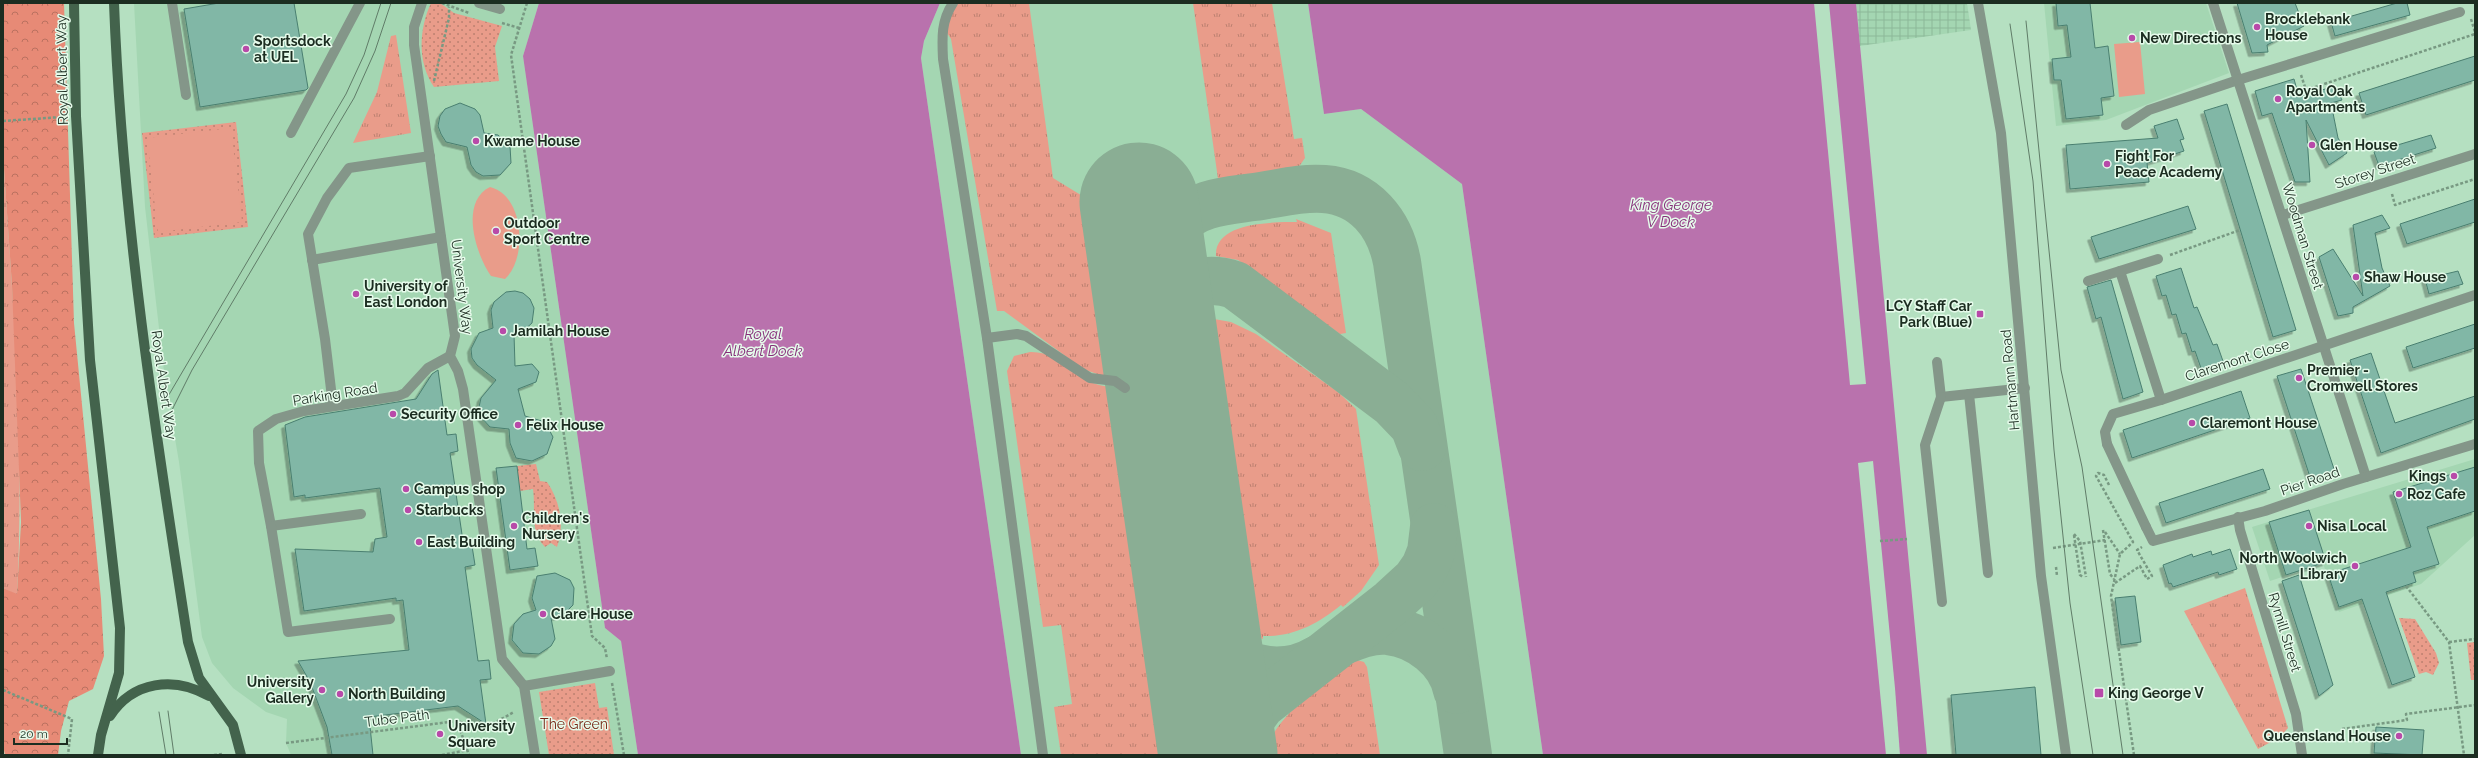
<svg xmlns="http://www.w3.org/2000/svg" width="2478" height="758" viewBox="0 0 2478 758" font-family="Raleway,sans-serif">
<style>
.built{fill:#a4d6b2}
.industrial{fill:url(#industrial-grid)}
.grass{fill:url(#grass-tufts)}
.forest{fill:url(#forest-crowns)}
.park{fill:url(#park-dots)}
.pitch{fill:#e99c8a}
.water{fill:#b972ad}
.pier{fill:#b5e0c1}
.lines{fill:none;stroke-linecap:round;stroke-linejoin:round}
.taxiway{stroke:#8aae94;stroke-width:48}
.runway{stroke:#8aae94;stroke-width:119}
.building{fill:#81b7a6;stroke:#4a7f70;filter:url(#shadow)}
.path{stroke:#789982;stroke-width:2.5;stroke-dasharray:3 2;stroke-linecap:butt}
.service{stroke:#849689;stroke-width:10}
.pedestrian{stroke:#849689;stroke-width:10}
.minor{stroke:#849689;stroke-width:10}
.primary{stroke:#43634c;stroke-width:10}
.tram{stroke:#607c68;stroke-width:1}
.poi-dot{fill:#b84aa9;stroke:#e6fbeb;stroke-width:1.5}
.labels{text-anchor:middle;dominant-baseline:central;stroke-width:3;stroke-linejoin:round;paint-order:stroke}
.poi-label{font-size:14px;font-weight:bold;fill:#1c2d21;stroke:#e6fbeb;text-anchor:start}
.street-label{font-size:14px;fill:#1c2d21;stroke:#e6fbeb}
.park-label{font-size:14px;fill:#762413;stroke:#e6fbeb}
.water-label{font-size:15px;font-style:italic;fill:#85307a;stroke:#e6fbeb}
</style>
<defs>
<pattern id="industrial-grid" width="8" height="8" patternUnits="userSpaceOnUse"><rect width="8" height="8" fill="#a4d6b2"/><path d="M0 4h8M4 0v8" fill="none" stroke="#8db899"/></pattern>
<pattern id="grass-tufts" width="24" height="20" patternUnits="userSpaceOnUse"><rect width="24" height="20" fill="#e99c8a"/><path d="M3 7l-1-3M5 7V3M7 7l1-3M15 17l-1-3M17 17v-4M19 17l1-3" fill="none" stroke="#bc8070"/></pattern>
<pattern id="forest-crowns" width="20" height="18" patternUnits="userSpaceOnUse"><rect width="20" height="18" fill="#e78a76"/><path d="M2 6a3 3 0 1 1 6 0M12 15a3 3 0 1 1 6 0" fill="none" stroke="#ba7160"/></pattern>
<pattern id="park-dots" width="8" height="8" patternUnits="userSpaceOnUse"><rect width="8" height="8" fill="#e99c8a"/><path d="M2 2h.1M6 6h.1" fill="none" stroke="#bc8070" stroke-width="1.8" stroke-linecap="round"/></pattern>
<filter id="shadow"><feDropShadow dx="-3.5" dy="3.5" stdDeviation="0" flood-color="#0004"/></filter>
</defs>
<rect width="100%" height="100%" fill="#b5e0c1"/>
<g class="built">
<path d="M134,3H539L523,56L605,628L621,641L638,755H291L286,743L287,719L266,712L233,688L212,663L202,637L179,462L165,380L145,207Z"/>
<path d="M940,3H1308L1324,114L1361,109L1462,184L1543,755H1021L921,58L924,41Z"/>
<path d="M2044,3H2206L2229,73L2106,120L2056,126Z"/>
<path d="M2475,459V535L2421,584L2339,612L2323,563L2270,581L2252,527Z"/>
</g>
<path class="industrial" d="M1856,3H1967L1971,30L1860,46Z"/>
<g class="grass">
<path d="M958,3H1029L1053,178L1089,200L1114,375H1100L1083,369L1004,311H997L951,39L947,33L948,21Z"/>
<path d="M1193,3H1272L1294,139L1302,138L1305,158L1298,168L1218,179Z"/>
<path d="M396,35L411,133L353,143L377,92L391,36Z"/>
<path d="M3,154C13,300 25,448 17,595L3,588Z"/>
<path d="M1296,219L1331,233L1346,333L1340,334L1238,260L1216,256C1214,222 1272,222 1297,222Z"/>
<path d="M1214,319L1231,322L1256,334L1338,392L1356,409L1379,565L1361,591L1343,607L1341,605C1318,624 1293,637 1263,636V639L1250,634L1206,320Z"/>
<path d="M1030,352C1066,351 1072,387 1116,387L1169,755H1061L1054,707L1072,704L1061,625L1043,627L1007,371L1014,356Z"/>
<path d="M2245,588L2288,728L2280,737L2258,749L2184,611Z"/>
<path d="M1357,660L1364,662L1367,667L1380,755H1266C1270,718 1324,685 1351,662Z"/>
</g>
<path class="forest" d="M3,3H64L74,323L101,599L104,656L93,689L69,701L61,731L58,755H5L3,745V588L17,594L21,522L12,286L3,154Z"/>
<g class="park">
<path d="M431,3H440L454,13L502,26L495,47L499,81L434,87C417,62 419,29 431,3Z"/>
<path d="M236,122L248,227L154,238L142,133Z"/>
<path d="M536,464L540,481L547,482C560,501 565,525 557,547L551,543L545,547C529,531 536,510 533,489L520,491L517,466Z"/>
<path d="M2399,618L2415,619L2436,653L2439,663L2433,675L2426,672L2419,674Z"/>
<path d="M2475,642V680H2471L2467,643Z"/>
<path d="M595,683L599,708L607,707L614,755H549L539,692Z"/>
</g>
<g class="pitch">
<path d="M2140,42L2145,94L2119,97L2114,44Z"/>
<path d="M231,128L242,222L158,232L147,138Z"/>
<path d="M490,187C524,195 528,258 505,279L491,276C476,255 459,202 490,187Z"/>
</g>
<g class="water">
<path d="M539,3H940L924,41L921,58L1021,755H638L621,641L605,628L523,56Z"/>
<path d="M1308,3H1856L1927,755H1543L1462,184L1361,109L1324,114Z"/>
</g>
<g class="pier">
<path d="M1814,3H1829L1866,384L1850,385Z"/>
<path d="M1873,461L1895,688L1900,755H1886L1858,463Z"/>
</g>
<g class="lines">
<g class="taxiway">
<path d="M1152,292C1154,266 1158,244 1176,225C1196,202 1226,201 1254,197C1277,194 1301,187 1324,189C1365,192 1390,224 1397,262L1468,755"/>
<path d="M1159,336C1166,295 1193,271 1235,285L1392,403L1414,426L1422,447"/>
<path d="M1197,605C1203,620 1209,636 1221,648C1247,674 1288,677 1318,659"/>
<path d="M1343,641C1357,635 1372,629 1388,631C1419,634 1451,659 1457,690"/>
<path d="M1232,755L1244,728L1261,705L1392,602L1416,580L1425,567L1431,552L1434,527"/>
</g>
<path class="runway" d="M1139,202L1218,755"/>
</g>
<g class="building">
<path d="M219,3H294L308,88L306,90L200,107L184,9Z"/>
<path d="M2056,3H2090L2095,48L2108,46L2114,96L2101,98L2103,115L2066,119L2061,80H2054L2052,59L2071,57L2067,25L2058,26Z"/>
<path d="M2237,3H2295L2304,26L2267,45L2268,52L2252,53Z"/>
<path d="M2397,3H2407L2410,15L2335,36L2331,22Z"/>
<path d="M2475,56V80L2366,115L2359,93Z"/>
<path d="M2294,79L2299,97L2335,86L2342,100L2331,103L2338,138L2347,153L2329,165L2306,120L2310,182H2295L2272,113L2262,116L2255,91Z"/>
<path d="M460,103L475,109L480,115L484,133L498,135L510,146L511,163L500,175L483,176L476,172L471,165L467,147L446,142L441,134L438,126L440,116L445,109Z"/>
<path d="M2227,104L2296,330L2273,337L2204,111Z"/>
<path d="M2177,119L2184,139L2180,140L2184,151L2147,163L2149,182L2070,189L2066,145L2158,138L2154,126Z"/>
<path d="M2431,135L2436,148L2379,166L2374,152Z"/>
<path d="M2475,199V222L2407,244L2400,224Z"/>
<path d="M2188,206L2196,229L2099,259L2091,237Z"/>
<path d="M2382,215L2390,228L2375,233L2382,268L2390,286L2353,307V313L2338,316L2319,257L2333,249L2363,296L2353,225Z"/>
<path d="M2181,268L2194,308L2197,307L2213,345L2217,344L2224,364L2202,371L2195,351L2192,352L2186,333L2182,334L2176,314L2172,315L2166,295L2162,296L2156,276Z"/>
<path d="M2458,271L2463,284L2429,294L2425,279Z"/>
<path d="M2111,280L2143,392L2123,399L2101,317L2096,319L2087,287Z"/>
<path d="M515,291L523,293L530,299L534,308L532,323L522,332L514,334L515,366L532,364L539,372L536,382L518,389L525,416L545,422L553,437L547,454L532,461L516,458L510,443L509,429L490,427L480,416L479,407L481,398L496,380L477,365L472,358L471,349L479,333L493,328L491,310L494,302L506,292Z"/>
<path d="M2475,324V348L2413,368L2406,347Z"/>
<path d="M2371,353L2395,423L2475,396V419L2381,453L2350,360Z"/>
<path d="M2301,369L2335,472L2311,480L2277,376Z"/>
<path d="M438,370L447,435L456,434L458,451L450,453L464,548L472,546L475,565L465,567L478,661L489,660L491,679L480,680L486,724L458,706L369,717L373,755H332L327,727L310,682L298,661L409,650L403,600L396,601V598L304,611L295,549L373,552L375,539L387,537L380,488L305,498V495L294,497L285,425L305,417L416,399L432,374Z"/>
<path d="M2241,391L2250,418L2132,458L2123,430Z"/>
<path d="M517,466L527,549L535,548L538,566L510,570L496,468Z"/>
<path d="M2475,467V511L2427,527L2439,564L2413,572L2416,582L2386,592L2415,677L2392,685L2362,599L2339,607L2328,574L2411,547L2393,492Z"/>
<path d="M2263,469L2270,489L2166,523L2159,503Z"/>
<path d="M2309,510L2326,562L2286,575L2269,522Z"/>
<path d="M2230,549L2237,569L2219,575L2218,572L2173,587L2171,583L2169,584L2163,565L2192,554L2193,557L2211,551L2212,555Z"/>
<path d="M555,573L570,580L574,588L573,605L563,615L551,618L555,639L551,646L539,654L523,653L512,640L514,624L523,614L536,610L532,598L537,576Z"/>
<path d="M2299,575L2333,685L2319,696L2282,581Z"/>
<path d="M2135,596L2141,642L2121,645L2115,598Z"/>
<path d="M2035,687L2041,755H1956L1951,695Z"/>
<path d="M2376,727L2424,730L2422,755L2374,753Z"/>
</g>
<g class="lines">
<g class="path">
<path d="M442,3L469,13"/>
<path d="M527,3L511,55L592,636L605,648L607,659"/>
<path d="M2471,19L2475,32"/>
<path d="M502,23L519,28"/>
<path d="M2301,75L2306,90L2475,34"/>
<path d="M434,81L449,18V7"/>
<path d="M3,121L62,117"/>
<path d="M2392,194L2395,205L2475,179"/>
<path d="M2170,255L2240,230"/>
<path d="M2109,485L2104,475L2098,473L2096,476L2133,542L2120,554L2111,596L2134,755"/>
<path d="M2103,530L2110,574L2114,579"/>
<path d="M2105,532L2120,554"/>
<path d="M2074,534L2080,541L2086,577"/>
<path d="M2074,535L2080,575L2083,577"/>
<path d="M1880,541L1907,539"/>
<path d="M2053,548L2105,540"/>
<path d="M2056,567L2057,576"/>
<path d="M2115,583L2140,566L2147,579L2152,576L2137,550L2142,547"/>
<path d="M2406,586L2449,642L2464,755"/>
<path d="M2449,642L2475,639"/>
<path d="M612,683L624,755"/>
<path d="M3,690L72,719L68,755"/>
<path d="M457,721L469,755"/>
<path d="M2342,729L2407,720L2406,714L2475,705"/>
<path d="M286,743L457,721L485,728L514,712"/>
<path d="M214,755L222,754"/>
<path d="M442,755L468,750"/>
</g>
<g class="service">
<path d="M172,3L186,95"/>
<path d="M422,3L414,27V45L455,336L450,356L458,371L463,389L502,659L524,686L535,755"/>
<path d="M479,3L500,9"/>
<path d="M953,3C941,21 942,38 943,59L987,338L1043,755"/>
<path d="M1978,3L2001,133L2041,576L2066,755"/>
<path d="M2126,125L2149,110L2238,80"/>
<path d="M291,133L360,3"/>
<path d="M312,260L441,237"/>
<path d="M987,338L1017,334L1026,336L1090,378L1115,381L1125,388"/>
<path d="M1937,362L1941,397L2025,388"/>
<path d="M1969,394L1988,573"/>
<path d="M1941,397L1925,445L1942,602"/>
<path d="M333,406L325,339L308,234L327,198L349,168L430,156"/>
<path d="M361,514L271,526L259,463L258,431L276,419L304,411L398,396L405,393L428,368L450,356"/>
<path d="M271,526L288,632L390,619"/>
<path d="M524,686L610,671"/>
</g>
<path class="pedestrian" d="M2107,444L2146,527"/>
<g class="minor">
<path d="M2213,3L2366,477"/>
<path d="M2238,80L2460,12"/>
<path d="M2283,215L2475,154"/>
<path d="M2120,271L2161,400"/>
<path d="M2088,281L2158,259"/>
<path d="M2107,444L2105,432L2113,414L2161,400L2475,295"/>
<path d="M2238,517L2240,530L2296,714L2302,755"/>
<path d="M2146,527L2153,541L2265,511L2343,484L2475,444"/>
</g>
<g class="primary">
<path d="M74,3L76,116L90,360L120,628L119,673L101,735L98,755"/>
<path d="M114,3C122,218 155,430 188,642L199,678L233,725L241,755"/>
<path d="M110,716C133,681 174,676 209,696"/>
</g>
<g class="tram">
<path d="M2026,21L2061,370L2082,467L2123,755"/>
<path d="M2010,24L2033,181L2054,450L2070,603L2093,755"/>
<path d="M167,398L346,94L364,55L381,3"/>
<path d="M170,414L192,370L354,98L375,51L391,3"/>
<path d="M168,711L174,755"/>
<path d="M159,712L166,755"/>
</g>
</g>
<g class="poi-dot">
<circle cx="2257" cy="27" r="4"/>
<circle cx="2132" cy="38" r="4"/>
<circle cx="246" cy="49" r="4"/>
<circle cx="2278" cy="99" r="4"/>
<circle cx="476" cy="141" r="4"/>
<circle cx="2312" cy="145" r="4"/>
<circle cx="2107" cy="164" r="4"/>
<circle cx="496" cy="231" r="4"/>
<circle cx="2356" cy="277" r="4"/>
<circle cx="356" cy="294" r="4"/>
<rect x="1976" y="310" width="8" height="8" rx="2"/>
<circle cx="503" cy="331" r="4"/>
<circle cx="2299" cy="378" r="4"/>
<circle cx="393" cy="414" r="4"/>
<circle cx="2192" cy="423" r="4"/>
<circle cx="518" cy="425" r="4"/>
<circle cx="2454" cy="476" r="4"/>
<circle cx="406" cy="489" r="4"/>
<circle cx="2399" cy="494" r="4"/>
<circle cx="408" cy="510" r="4"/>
<circle cx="514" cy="526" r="4"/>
<circle cx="2309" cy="526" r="4"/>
<circle cx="419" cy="542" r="4"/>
<circle cx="2355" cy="566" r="4"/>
<circle cx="543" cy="614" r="4"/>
<circle cx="322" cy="690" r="4"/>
<rect x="2094" y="688" width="10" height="10" rx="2"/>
<circle cx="340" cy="694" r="4"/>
<circle cx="440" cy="734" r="4"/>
<circle cx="2399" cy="736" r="4"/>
</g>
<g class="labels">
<g class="poi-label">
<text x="2265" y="19">Brocklebank<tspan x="2265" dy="16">House</tspan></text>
<text x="2140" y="38">New Directions</text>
<text x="254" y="41">Sportsdock<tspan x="254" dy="16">at UEL</tspan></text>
<text x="2286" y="91">Royal Oak<tspan x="2286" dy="16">Apartments</tspan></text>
<text x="484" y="141">Kwame House</text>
<text x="2320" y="145">Glen House</text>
<text x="2115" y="156">Fight For<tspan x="2115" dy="16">Peace Academy</tspan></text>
<text x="504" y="223">Outdoor<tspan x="504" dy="16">Sport Centre</tspan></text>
<text x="2364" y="277">Shaw House</text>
<text x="364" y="286">University of<tspan x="364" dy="16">East London</tspan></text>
<text x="1972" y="306" text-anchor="end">LCY Staff Car<tspan x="1972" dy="16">Park (Blue)</tspan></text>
<text x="511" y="331">Jamilah House</text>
<text x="2307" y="370">Premier -<tspan x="2307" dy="16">Cromwell Stores</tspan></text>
<text x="401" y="414">Security Office</text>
<text x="2200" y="423">Claremont House</text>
<text x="526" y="425">Felix House</text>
<text x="2446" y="476" text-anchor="end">Kings</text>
<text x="414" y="489">Campus shop</text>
<text x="2407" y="494">Roz Cafe</text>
<text x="416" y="510">Starbucks</text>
<text x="522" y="518">Children's<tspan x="522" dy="16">Nursery</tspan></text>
<text x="2317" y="526">Nisa Local</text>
<text x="427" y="542">East Building</text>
<text x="2347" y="558" text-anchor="end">North Woolwich<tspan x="2347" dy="16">Library</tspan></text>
<text x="551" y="614">Clare House</text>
<text x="314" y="682" text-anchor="end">University<tspan x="314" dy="16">Gallery</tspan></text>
<text x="2108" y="693">King George V</text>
<text x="348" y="694">North Building</text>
<text x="448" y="726">University<tspan x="448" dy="16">Square</tspan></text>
<text x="2391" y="736" text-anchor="end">Queensland House</text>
</g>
<g class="street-label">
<text transform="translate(62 70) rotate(-91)">Royal Albert Way</text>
<text transform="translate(2375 171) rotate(-18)">Storey Street</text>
<text transform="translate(2303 236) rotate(73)">Woodman Street</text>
<text transform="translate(462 287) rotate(83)">University Way</text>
<text transform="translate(2237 360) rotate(-18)">Claremont Close</text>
<text transform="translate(2010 380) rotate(-95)">Hartmann Road</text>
<text transform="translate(164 385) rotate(82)">Royal Albert Way</text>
<text transform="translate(335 394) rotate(-9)">Parking Road</text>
<text transform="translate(2310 481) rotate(-19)">Pier Road</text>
<text transform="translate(2285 632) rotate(73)">Rymill Street</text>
<text transform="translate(397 718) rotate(-7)">Tube Path</text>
</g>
<g class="park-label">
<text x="574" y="724">The Green</text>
</g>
<g class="water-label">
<text x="1671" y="205">King George<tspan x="1671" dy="17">V Dock</tspan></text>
<text x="763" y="334">Royal<tspan x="763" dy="17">Albert Dock</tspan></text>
</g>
</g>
<rect width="2478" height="758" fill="none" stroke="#1c2d21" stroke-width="8"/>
<path d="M14 738v6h53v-6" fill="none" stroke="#1c2d21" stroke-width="2"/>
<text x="20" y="738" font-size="12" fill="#1c2d21" stroke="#e6fbeb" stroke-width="3" paint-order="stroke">20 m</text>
</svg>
